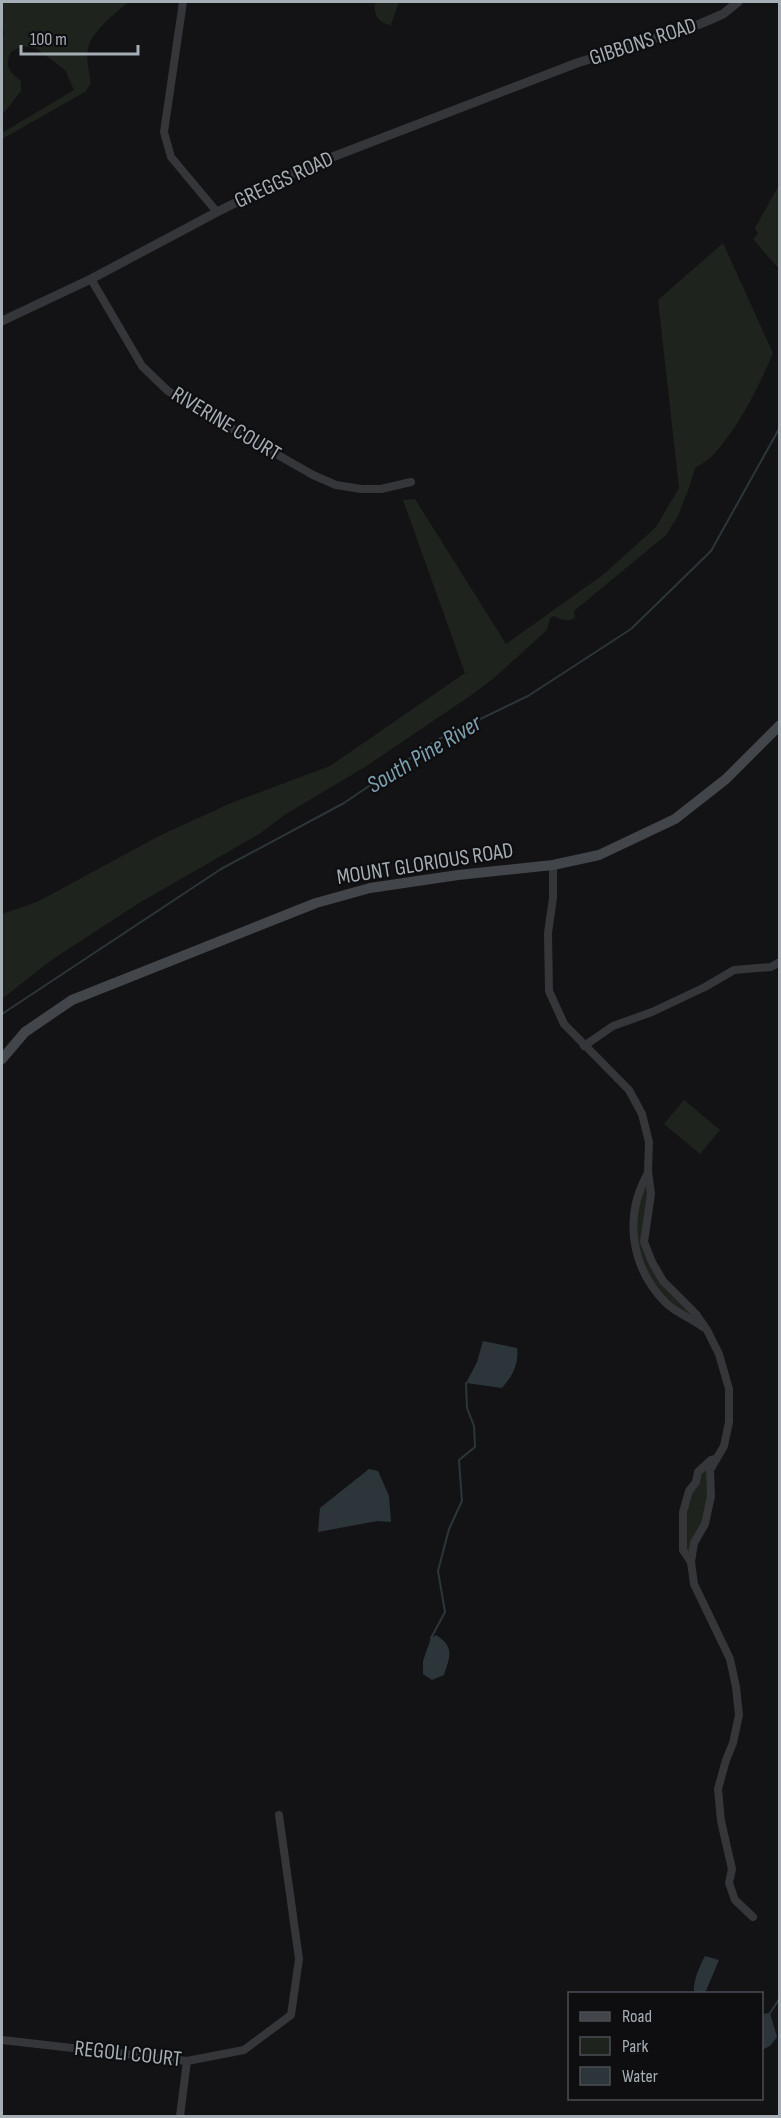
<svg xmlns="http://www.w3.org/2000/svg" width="781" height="2118" viewBox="0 0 781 2118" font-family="'Sofia Sans Condensed',sans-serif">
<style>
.green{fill:#1e241d}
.water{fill:#2c363a}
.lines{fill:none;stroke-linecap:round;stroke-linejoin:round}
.stream{stroke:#2c363a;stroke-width:2}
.minor{stroke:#34363a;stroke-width:8}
.tertiary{stroke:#34363a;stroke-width:9}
.secondary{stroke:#42454a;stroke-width:10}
.labels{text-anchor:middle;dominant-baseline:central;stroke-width:4.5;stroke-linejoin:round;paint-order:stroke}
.street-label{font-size:22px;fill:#a5adb5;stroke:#0e0e10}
.water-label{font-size:24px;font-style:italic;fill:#7ca0b0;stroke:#0e0e10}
</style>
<rect width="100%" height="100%" fill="#131315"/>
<g class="green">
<path d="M2,2H128C116,13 95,28 89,45C85,56 89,72 91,83L85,92L2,139V133L74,90L65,70L37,49L22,46L11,52C4,67 9,71 21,81V91L2,115V43L4,31L2,29Z"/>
<path d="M375,2H399L391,25C378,23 373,14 375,2Z"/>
<path d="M779,185V269L753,239L758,234L755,228Z"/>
<path d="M723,243L773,353C758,388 740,425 714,454C709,460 701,464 695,468L689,488L678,516L666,535L574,611L575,618C567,622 562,620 554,616L550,618L547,630L494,678L470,696L365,767L286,814L259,834L139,903L50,961L2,999V914L37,902L161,835L231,803L330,766L465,673L403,500L415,499L506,644L604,574L656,527L679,488L658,300Z"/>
<path d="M684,1100L720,1130L700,1154L664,1124Z"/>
<path d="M644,1180L651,1194L644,1242L652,1262L707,1330L669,1305L638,1259L634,1209Z"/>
<path d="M711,1460V1496L691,1562L683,1540L689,1491Z"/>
</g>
<g class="water">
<path d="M483,1341L517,1348C519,1364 512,1377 502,1388L466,1383L477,1362Z"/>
<path d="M369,1469L378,1471L389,1496L391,1522L377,1521L318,1532L320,1508Z"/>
<path d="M436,1635C455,1647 450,1657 444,1675L432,1680L423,1674V1661L431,1638Z"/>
<path d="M705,1956L719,1960L705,1993H694C693,1981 699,1967 705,1956Z"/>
<path d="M770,2013L777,2037L770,2046L762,2050V2014Z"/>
</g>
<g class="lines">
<g class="stream">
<path d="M2,1014L221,869L344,803L437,740L528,696L631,629L711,551L780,427"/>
<path d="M431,1638L445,1612L438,1571L449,1529L462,1501L459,1460L475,1447L474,1426L467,1408L466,1383"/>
<path d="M770,2013L780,1998"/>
</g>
<g class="minor">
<path d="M183,2L164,132L171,157L217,212"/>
<path d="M91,279L142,366L168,391L187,403L313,475L336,485L361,489H381L411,482"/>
<path d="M553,865V898L548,933L549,991L564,1024L629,1090L642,1114L649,1142L648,1171L651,1194L644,1242L652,1262L663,1281L696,1314L707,1330L719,1354L729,1389V1422L724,1446L710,1470L711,1496L705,1524L694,1543L691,1562L694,1584L730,1659L736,1687L739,1715L733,1743L726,1760L718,1789L721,1821L732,1869L729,1883L735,1900L753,1917"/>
<path d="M584,1046L613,1026L652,1012L705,987L734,970L771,967L780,962"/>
<path d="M648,1173C624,1215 630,1265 664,1301C674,1312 691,1318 703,1327"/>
<path d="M691,1562L683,1550V1512L689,1491L696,1482L698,1472L711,1460L716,1459"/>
<path d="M2,2040L187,2061L244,2050L291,2015L299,1959L279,1815"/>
<path d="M180,2116L187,2061"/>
</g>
<path class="tertiary" d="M2,321L91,279L217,212L309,166L577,63L700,24L723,14L738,2"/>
<path class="secondary" d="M2,1059L25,1032L72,1000L316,903L370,888L458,875L553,865L599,855L675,819L726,779L780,725"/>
</g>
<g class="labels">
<g class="street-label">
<text transform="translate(643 42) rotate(-18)">GIBBONS ROAD</text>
<text transform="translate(284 180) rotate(-25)">GREGGS ROAD</text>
<text transform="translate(226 424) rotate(31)">RIVERINE COURT</text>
<text transform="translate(425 864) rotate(-9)">MOUNT GLORIOUS ROAD</text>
<text transform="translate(128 2054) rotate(6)">REGOLI COURT</text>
</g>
<g class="water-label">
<text transform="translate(424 754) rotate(-31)">South Pine River</text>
</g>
</g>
<rect width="781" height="2118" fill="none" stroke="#a5adb5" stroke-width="6"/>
<rect x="568" y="1992" width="195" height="108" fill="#0e0e10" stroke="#4a4e52" stroke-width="1.5"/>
<rect x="580" y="2012" width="30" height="9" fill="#42454a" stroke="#4a4e52" stroke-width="1.5"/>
<text x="622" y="2022" font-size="18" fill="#a5adb5">Road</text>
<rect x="580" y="2037" width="30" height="18" fill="#1e241d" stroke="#4a4e52" stroke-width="1.5"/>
<text x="622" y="2052" font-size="18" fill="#a5adb5">Park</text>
<rect x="580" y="2067" width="30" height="18" fill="#2c363a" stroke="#4a4e52" stroke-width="1.5"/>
<text x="622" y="2082" font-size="18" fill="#a5adb5">Water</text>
<path d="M21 45v9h117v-9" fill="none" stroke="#a5adb5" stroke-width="3"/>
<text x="30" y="45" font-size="18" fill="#a5adb5" stroke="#0e0e10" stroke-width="4.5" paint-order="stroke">100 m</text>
</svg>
